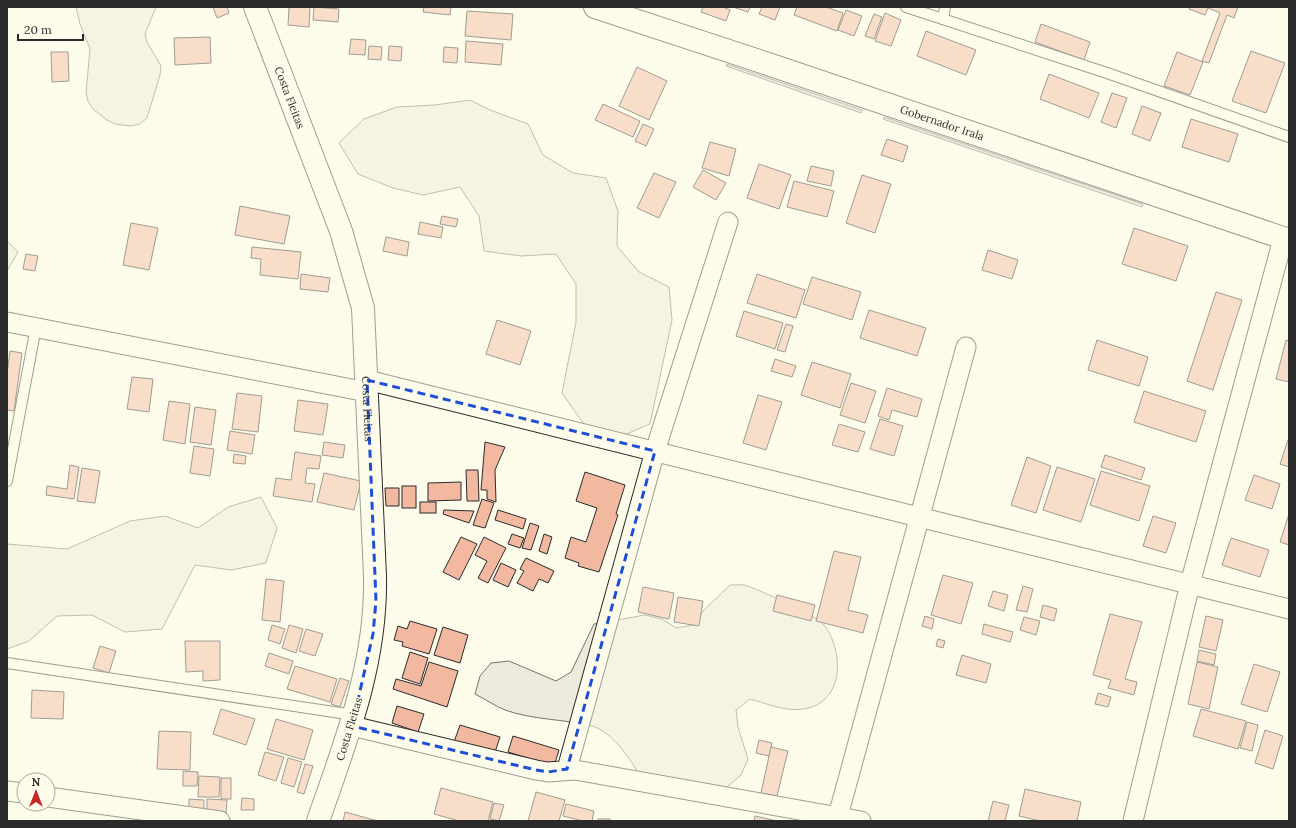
<svg xmlns="http://www.w3.org/2000/svg" width="1296" height="828" viewBox="0 0 1296 828" font-family="Lora,serif">
<style>
.green{fill:#ecebdb;stroke:#74746e}
.water{fill:#d8d7c9;stroke:#74746e}
.building{fill:#f2b8a0;stroke:#2b2b2b}
.lines{fill:none;stroke-linecap:round;stroke-linejoin:round}
.service-casing{stroke:#2b2b2b;stroke-width:12}
.minor-casing{stroke:#2b2b2b;stroke-width:21}
.secondary-casing{stroke:#2b2b2b;stroke-width:24}
.primary-casing{stroke:#2b2b2b;stroke-width:24}
.service{stroke:#fdfbea;stroke-width:10}
.minor{stroke:#fdfbea;stroke-width:19}
.secondary{stroke:#fdfbea;stroke-width:22}
.primary{stroke:#fdfbea;stroke-width:22}
.marked{fill:none;stroke:#1d4ed8;stroke-width:3;stroke-dasharray:8 5;stroke-linejoin:round}
.labels{text-anchor:middle;dominant-baseline:central;stroke-width:3;stroke-linejoin:round;paint-order:stroke}
.street-label{font-size:11px;fill:#2b2b2b;stroke:#fdfbea}
</style>
<rect width="100%" height="100%" fill="#fdfbea"/>
<g class="green">
<path d="M76,7H156L145,34L147,42L161,66L160,75L147,118L140,124L131,126L115,124L107,120L93,109L88,101L86,93L90,49L80,24Z"/>
<path d="M470,100L490,110L528,124L543,155L573,173L606,178L618,211L617,246L639,272L669,287L672,320L650,424L617,438L583,423L562,393L576,322V284L556,254L521,256L484,251L479,216L460,187L423,195L393,188L358,174L339,143L364,119L397,107L435,105Z"/>
<path d="M7,241L18,252L7,271Z"/>
<path d="M261,497L277,528L266,563L231,570L195,565L162,629L125,632L92,615L57,616L29,641L7,649V544L67,549L130,521L165,516L198,528L228,507Z"/>
<path d="M730,585C735,585 743,584 748,586C761,591 818,616 824,625C844,651 845,702 804,709C786,712 768,704 750,699L736,710L738,727L748,759L741,775L727,787L711,795L642,781C634,763 613,732 592,726C564,719 533,720 505,710C495,706 485,699 475,694L480,676L491,663L509,661L556,681L571,672L594,624L645,615L662,619L676,628L694,625L703,611Z"/>
</g>
<g class="water">
<path d="M727,64L862,110L861,113L726,66Z"/>
<path d="M884,117L1143,204L1142,207L883,119Z"/>
</g>
<g class="building">
<path d="M213,7H227L229,13L217,18Z"/>
<path d="M289,7H310L309,27L288,25Z"/>
<path d="M314,7L339,9L338,22L313,20Z"/>
<path d="M424,7H451L450,15L423,12Z"/>
<path d="M703,7H723L730,10L726,21L701,12Z"/>
<path d="M733,7H750L748,12Z"/>
<path d="M762,7H780L775,20L759,14Z"/>
<path d="M797,7H826L843,13L837,31L794,15Z"/>
<path d="M1190,7H1238L1234,18L1227,15L1209,63L1202,61L1220,13L1208,8L1205,15L1189,9Z"/>
<path d="M846,10L862,16L854,36L838,30Z"/>
<path d="M467,11L513,14L511,40L465,36Z"/>
<path d="M885,13L901,20L891,46L875,41Z"/>
<path d="M874,14L882,17L874,39L865,36Z"/>
<path d="M1041,24L1090,42L1084,60L1035,42Z"/>
<path d="M926,31L976,50L966,75L917,56Z"/>
<path d="M210,37L211,63L175,65L174,38Z"/>
<path d="M351,39L366,40L365,55L349,54Z"/>
<path d="M466,41L503,44L501,65L465,62Z"/>
<path d="M369,46L382,47L381,60L368,59Z"/>
<path d="M389,46L402,47L401,61L388,60Z"/>
<path d="M444,47L458,48L457,63L443,62Z"/>
<path d="M1251,51L1285,63L1266,113L1232,101Z"/>
<path d="M51,52H68L69,81L52,82Z"/>
<path d="M1177,52L1203,62L1190,95L1164,86Z"/>
<path d="M637,67L667,81L649,120L619,106Z"/>
<path d="M1049,74L1099,93L1089,118L1040,99Z"/>
<path d="M1112,93L1127,98L1116,128L1101,122Z"/>
<path d="M603,104L640,121L633,137L595,120Z"/>
<path d="M1142,106L1161,113L1150,141L1132,134Z"/>
<path d="M1191,119L1238,134L1229,162L1182,147Z"/>
<path d="M643,124L654,129L646,146L635,141Z"/>
<path d="M887,139L908,146L903,162L881,155Z"/>
<path d="M710,142L736,149L729,176L702,168Z"/>
<path d="M759,164L791,175L779,209L747,198Z"/>
<path d="M811,166L834,171L831,186L807,181Z"/>
<path d="M703,170L726,183L716,200L693,187Z"/>
<path d="M654,173L676,182L659,218L637,208Z"/>
<path d="M862,175L891,184L875,233L846,223Z"/>
<path d="M794,181L834,191L827,217L787,207Z"/>
<path d="M240,206L290,216L284,244L235,235Z"/>
<path d="M442,216L458,219L456,227L440,224Z"/>
<path d="M420,222L443,227L441,238L418,234Z"/>
<path d="M131,223L158,228L149,270L123,265Z"/>
<path d="M1134,228L1188,246L1176,281L1122,264Z"/>
<path d="M386,237L409,242L407,256L383,251Z"/>
<path d="M252,247L301,252L298,279L260,275L261,259L251,258Z"/>
<path d="M988,250L1018,260L1012,279L982,270Z"/>
<path d="M26,254L38,256L35,271L23,269Z"/>
<path d="M301,274L330,278L328,292L300,289Z"/>
<path d="M757,274L805,290L796,318L747,303Z"/>
<path d="M812,277L861,292L852,320L803,304Z"/>
<path d="M1216,292L1242,300L1213,390L1187,381Z"/>
<path d="M869,310L926,328L917,356L860,338Z"/>
<path d="M744,311L783,323L775,349L736,336Z"/>
<path d="M497,320L531,331L520,365L486,354Z"/>
<path d="M786,324L793,326L785,352L777,350Z"/>
<path d="M1097,340L1148,357L1139,386L1088,370Z"/>
<path d="M1286,340L1289,341V382L1276,379Z"/>
<path d="M10,351L22,353L14,411L7,410V374Z"/>
<path d="M775,359L796,366L792,377L771,371Z"/>
<path d="M812,362L851,374L840,408L801,395Z"/>
<path d="M132,377L153,379L149,412L127,409Z"/>
<path d="M851,383L876,391L865,423L840,415Z"/>
<path d="M887,388L922,399L917,417L892,410L889,420L878,416Z"/>
<path d="M1144,391L1206,411L1196,442L1134,422Z"/>
<path d="M237,393L262,396L258,432L232,429Z"/>
<path d="M758,395L782,402L766,450L743,443Z"/>
<path d="M298,400L328,404L323,435L294,431Z"/>
<path d="M169,401L190,404L185,444L163,440Z"/>
<path d="M195,407L216,410L211,445L190,442Z"/>
<path d="M880,419L903,426L894,456L870,449Z"/>
<path d="M839,424L865,432L858,452L832,445Z"/>
<path d="M230,431L255,435L252,454L227,450Z"/>
<path d="M1288,440H1289V467L1280,464Z"/>
<path d="M324,442L345,445L343,458L322,455Z"/>
<path d="M485,442L505,447L495,470L496,502L487,499V490H481Z"/>
<path d="M194,446L214,449L210,476L190,473Z"/>
<path d="M295,452L321,456L319,469L307,468L305,483L315,484L312,502L273,496L276,478L291,480Z"/>
<path d="M234,454L246,456L245,464L233,463Z"/>
<path d="M1105,455L1145,468L1141,480L1101,467Z"/>
<path d="M1027,457L1051,466L1036,513L1011,505Z"/>
<path d="M70,465L79,467L74,499L46,495L47,486L67,489Z"/>
<path d="M1057,467L1095,479L1081,522L1043,510Z"/>
<path d="M82,468L100,471L95,503L77,501Z"/>
<path d="M466,470H478L479,501H467Z"/>
<path d="M1101,471L1150,486L1139,521L1090,505Z"/>
<path d="M585,472L625,485L616,514L618,515L599,572L578,566L579,563L565,558L571,537L586,542L597,508L576,501Z"/>
<path d="M324,473L361,481L354,510L317,502Z"/>
<path d="M1254,475L1280,484L1272,509L1245,500Z"/>
<path d="M461,482V500L428,501V483Z"/>
<rect x="402" y="486" width="14" height="22"/>
<path d="M385,488H399V506H386Z"/>
<path d="M482,499L494,503L485,528L473,525Z"/>
<rect x="420" y="502" width="16" height="11"/>
<path d="M444,510L474,511L469,523L443,514Z"/>
<path d="M498,510L526,519L523,529L495,520Z"/>
<path d="M1289,514V545L1280,542Z"/>
<path d="M1153,516L1176,523L1166,553L1143,546Z"/>
<path d="M530,523L539,526L531,550L522,548Z"/>
<path d="M512,534L524,538L520,548L508,544Z"/>
<path d="M544,534L552,537L547,554L539,551Z"/>
<path d="M461,537L477,544L459,580L443,572Z"/>
<path d="M484,537L506,548L488,583L478,578L487,561L475,555Z"/>
<path d="M1231,538L1269,550L1260,577L1222,565Z"/>
<path d="M834,551L861,557L848,610L868,615L863,633L816,621Z"/>
<path d="M526,558L554,571L548,583L539,579L533,591L517,583L524,571L520,569Z"/>
<path d="M501,563L516,570L508,587L493,580Z"/>
<path d="M943,575L973,583L961,624L931,615Z"/>
<path d="M266,579L284,581L280,622L262,620Z"/>
<path d="M1023,586L1033,589L1027,612L1016,610Z"/>
<path d="M643,587L674,593L669,619L638,612Z"/>
<path d="M993,591L1008,595L1004,611L988,606Z"/>
<path d="M777,595L815,605L811,621L773,611Z"/>
<path d="M678,597L703,601L699,626L674,622Z"/>
<path d="M1043,605L1057,609L1054,621L1040,617Z"/>
<path d="M1110,614L1142,622L1125,679L1137,682L1134,695L1108,688L1111,680L1093,675Z"/>
<path d="M925,616L934,619L932,629L922,626Z"/>
<path d="M1206,616L1223,620L1216,651L1199,647Z"/>
<path d="M1024,617L1040,621L1036,635L1020,630Z"/>
<path d="M410,621L437,629L429,654L402,646L403,642L394,640L398,626L407,629Z"/>
<path d="M984,624L1013,632L1010,642L982,634Z"/>
<path d="M272,625L285,629L280,644L268,640Z"/>
<path d="M289,625L303,629L296,653L282,648Z"/>
<path d="M443,627L468,635L460,663L434,655Z"/>
<path d="M306,629L323,634L315,656L299,651Z"/>
<path d="M938,639L945,641L943,648L936,646Z"/>
<path d="M185,641H220V680L203,681V671L186,672Z"/>
<path d="M100,646L116,651L109,673L93,668Z"/>
<path d="M1199,650L1216,654L1214,665L1197,661Z"/>
<path d="M410,652L428,658L420,684L402,678Z"/>
<path d="M269,653L293,661L289,674L265,666Z"/>
<path d="M962,655L991,664L986,683L956,675Z"/>
<path d="M429,662L458,671L447,707L393,689L396,679L421,686Z"/>
<path d="M1197,662L1218,667L1209,709L1188,704Z"/>
<path d="M1254,664L1280,672L1267,712L1241,704Z"/>
<path d="M295,666L337,679L330,702L287,689Z"/>
<path d="M340,678L349,681L340,707L331,704Z"/>
<path d="M32,690L64,692L63,719L31,718Z"/>
<path d="M1098,693L1111,697L1108,707L1095,704Z"/>
<path d="M397,706L424,714L418,732L392,723Z"/>
<path d="M221,709L255,719L246,745L213,734Z"/>
<path d="M1201,709L1246,721L1238,749L1193,736Z"/>
<path d="M276,719L313,730L304,760L267,749Z"/>
<path d="M1247,722L1258,725L1252,751L1240,748Z"/>
<path d="M460,725L500,737L494,755L454,742Z"/>
<path d="M1265,730L1283,736L1273,769L1255,763Z"/>
<path d="M159,731L191,732L190,770L157,769Z"/>
<path d="M513,736L559,750L554,766L508,752Z"/>
<path d="M759,740L772,743L769,756L756,753Z"/>
<path d="M771,747L788,751L777,796L761,793Z"/>
<path d="M265,752L284,757L276,781L258,775Z"/>
<path d="M288,758L302,762L294,787L281,783Z"/>
<path d="M305,764L313,766L304,794L297,792Z"/>
<path d="M183,771L198,772L197,786H183Z"/>
<path d="M199,776L220,777L219,797H198Z"/>
<rect x="221" y="778" width="10" height="21"/>
<path d="M441,788L493,802L488,821H459L434,814Z"/>
<path d="M1025,789L1081,802L1077,821H1040L1019,816Z"/>
<path d="M536,792L565,800L559,821H528Z"/>
<path d="M242,798L254,799V810H241Z"/>
<path d="M189,799L204,800V812L189,811Z"/>
<path d="M207,799L227,800L226,813L207,812Z"/>
<path d="M993,801L1009,805L1005,821H988Z"/>
<path d="M494,803L504,805L499,821L490,819Z"/>
<path d="M566,804L594,811L592,821H583L563,816Z"/>
<path d="M345,812L378,821H343Z"/>
<path d="M755,816L777,821H754Z"/>
<rect x="598" y="819" width="12" height="2"/>
</g>
<g class="lines">
<g class="service-casing">
<g id="service">
<path d="M906,7L1110,74L1289,137"/>
<path d="M943,19L945,7"/>
<path d="M7,481L36,327"/>
<path d="M7,663L354,715"/>
</g>
</g>
<g class="minor-casing">
<g id="minor">
<path d="M7,322L367,392"/>
<path d="M367,380L1289,609"/>
<path d="M352,726L536,770L548,772L575,770L861,821"/>
<path d="M567,769L655,451L728,222"/>
<path d="M7,791L24,793"/>
<path d="M48,797L220,821"/>
<path d="M838,816L966,347"/>
<path d="M1133,821L1190,584L1283,239"/>
</g>
</g>
<g class="secondary-casing">
<g id="secondary">
<path id="s1" d="M255,7L341,231L363,308L375,576C377,662 346,741 318,821"/>
</g>
</g>
<g class="primary-casing">
<g id="primary">
<path id="s2" d="M595,7L768,64L1289,240"/>
</g>
</g>
<use href="#service" class="service"/>
<use href="#minor" class="minor"/>
<use href="#secondary" class="secondary"/>
<use href="#primary" class="primary"/>
</g>
<path d="M0 0H1296V828H0ZM367,380L655,451L567,769L548,772L536,770L352,726L373,634L376,601Z" fill="#fdfbea" fill-opacity=".55" fill-rule="evenodd"/>
<path class="marked" d="M367,380L655,451L567,769L548,772L536,770L352,726L373,634L376,601Z"/>
<g class="labels">
<g class="street-label">
<text stroke="none"><textPath href="#s1" startOffset="97">Costa Fleitas</textPath></text>
<text stroke="none"><textPath href="#s2" startOffset="366">Gobernador Irala</textPath></text>
<text stroke="none"><textPath href="#s1" startOffset="421">Costa Fleitas</textPath></text>
<text transform="translate(349 729) rotate(-73)">Costa Fleitas</text>
</g>
</g>
<rect width="1296" height="828" fill="none" stroke="#2b2b2b" stroke-width="16"/>
<g transform="translate(36 792)"><circle r="19" fill="#fdfbea" stroke="#a9a89e"/>
<path d="M0-3L7 15L0 10L-7 15Z" fill="#c62828"/>
<text y="-6" font-size="11" font-weight="bold" text-anchor="middle" fill="#2b2b2b">N</text>
</g>
<path d="M18 34v6h65v-6" fill="none" stroke="#2b2b2b" stroke-width="2"/>
<text x="24" y="34" font-size="12" fill="#2b2b2b" stroke="#fdfbea" stroke-width="3" paint-order="stroke">20 m</text>
</svg>
